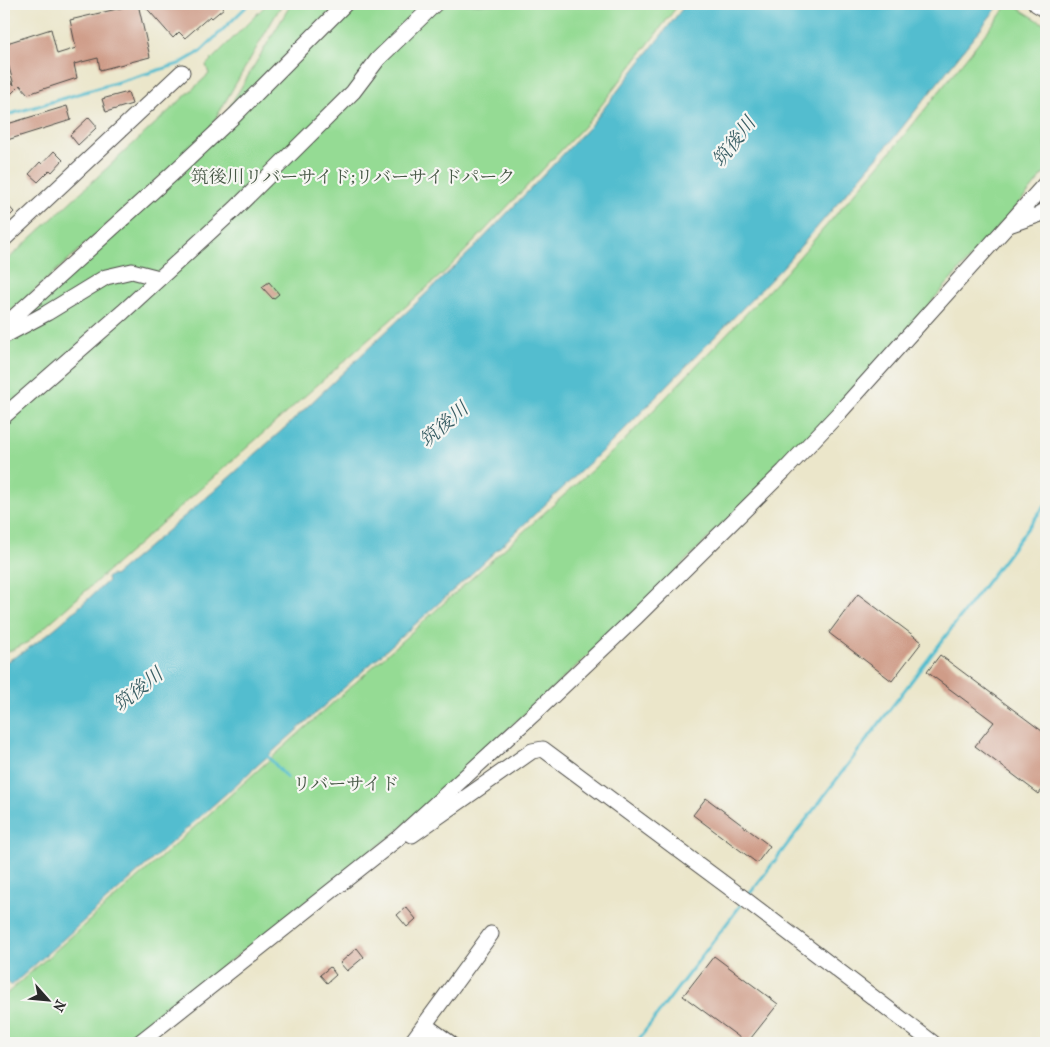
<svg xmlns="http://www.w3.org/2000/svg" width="1050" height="1047" viewBox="0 0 1050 1047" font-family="'IM FELL French Canon','Noto Serif JP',serif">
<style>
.green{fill:#95db94;stroke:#608360}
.water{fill:#53bdcf;stroke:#3f747d}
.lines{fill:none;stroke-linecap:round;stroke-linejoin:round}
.stream{stroke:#53bdcf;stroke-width:3}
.building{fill:#cf9c88}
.minor-casing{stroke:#484743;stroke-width:17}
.minor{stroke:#fff;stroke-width:15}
.labels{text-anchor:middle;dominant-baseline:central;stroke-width:4.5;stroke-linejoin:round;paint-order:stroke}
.park-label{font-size:18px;fill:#465745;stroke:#f6f6f2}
.water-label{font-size:19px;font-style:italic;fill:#395e64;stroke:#f6f6f2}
</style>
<rect width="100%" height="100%" fill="#f6f6f2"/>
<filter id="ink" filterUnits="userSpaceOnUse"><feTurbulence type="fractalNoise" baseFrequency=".02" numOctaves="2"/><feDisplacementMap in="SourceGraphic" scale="10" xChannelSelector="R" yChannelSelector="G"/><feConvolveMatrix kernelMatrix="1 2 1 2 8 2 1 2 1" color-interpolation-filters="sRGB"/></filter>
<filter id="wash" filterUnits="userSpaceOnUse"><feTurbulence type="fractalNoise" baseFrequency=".0096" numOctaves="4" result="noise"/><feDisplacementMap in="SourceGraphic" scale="20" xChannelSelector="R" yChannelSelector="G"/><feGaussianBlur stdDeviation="1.12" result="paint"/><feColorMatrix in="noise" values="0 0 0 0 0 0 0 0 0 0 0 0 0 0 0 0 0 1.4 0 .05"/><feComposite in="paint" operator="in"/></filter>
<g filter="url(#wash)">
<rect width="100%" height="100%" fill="#ebe6ca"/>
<g class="green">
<path d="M267,4H282L206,135L4,318V263L209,74L206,65Z"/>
<path d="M291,4H339L224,116Z"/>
<path d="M344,4H679L590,120L448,269L28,642L4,654V330Z"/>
<path d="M1009,4H1011L1046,25V171L1030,191L818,429L621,625L394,834L124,1043H4V996L159,859L621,444L787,271L898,143Z"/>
</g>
<path class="water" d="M686,4H1000L893,139L782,268L616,438L469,576L11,986L8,982L4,985V663C43,643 75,610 108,581L107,578L111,575L114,576L213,492L289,424L474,248L590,126Z"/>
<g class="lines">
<g class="stream">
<path d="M4,116L179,64L200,52L249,4"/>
<path d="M266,754L287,778"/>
<path d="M748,896L1046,504"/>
<path d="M636,1043L743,902"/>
</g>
</g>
<g id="blocks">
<g class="building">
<path d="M138,4L150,57L100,70L98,58L74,64L77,78L28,94L20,85L4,101V73L14,85L4,50V44L51,29L57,54L76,48L70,20Z"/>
<path d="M143,4H220L224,8L212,18L210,16L185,38L179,32L173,38Z"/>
<path d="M128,92L132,104L106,112L102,99Z"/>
<path d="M67,106L71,120L4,141V125Z"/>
<path d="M89,117L96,125V128L78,145L70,135Z"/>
<path d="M54,151L63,160L52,172L50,170L38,182L29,174L40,162L42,164Z"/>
<path d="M4,201L14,212L4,222Z"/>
<path d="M269,282L279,294L273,299L262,287Z"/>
<path d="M858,594L922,642L892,681L829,633Z"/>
<path d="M940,655L1046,734V784L1039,794L975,746L994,722L927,672Z"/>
<path d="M706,798L770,846L757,863L693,815Z"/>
<path d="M406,907L416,919L407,927L397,915Z"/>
<path d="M357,948L364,957L347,971L340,963Z"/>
<path d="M714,956L778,1004L747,1043L683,996Z"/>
<path d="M330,967L336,975L327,983L320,975Z"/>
</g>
</g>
</g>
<g filter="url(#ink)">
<use href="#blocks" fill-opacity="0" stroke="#484743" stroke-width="1"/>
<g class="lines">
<g class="minor-casing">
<g id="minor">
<path d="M1036,4L1046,10"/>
<path d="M1009,225L1038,215L1046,210"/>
<path d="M4,239L182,72"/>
<path d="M4,326L172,174L235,115L345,4"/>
<path d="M4,336L47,313L106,277L132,271L159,278"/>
<path d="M4,416L123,312L235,209L353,92L378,59L435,4"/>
<path d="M412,835L532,751L543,749L742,897L933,1043"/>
<path d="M425,1025L450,1043"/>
<path d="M139,1043L397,839L538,710L636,617L784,471L839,413L1046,183"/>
<path d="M411,1043L491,934"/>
</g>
</g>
<use href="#minor" class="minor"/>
</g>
</g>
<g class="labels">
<g class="park-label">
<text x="353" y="177">筑後川リバーサイド;リバーサイドパーク</text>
<text x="346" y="784">リバーサイド</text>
</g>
<g class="water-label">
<text transform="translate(734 142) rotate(-52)">筑後川</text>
<text transform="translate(444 425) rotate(-41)">筑後川</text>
<text transform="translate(138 690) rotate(-39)">筑後川</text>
</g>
</g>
<rect width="1050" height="1047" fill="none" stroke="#f6f6f2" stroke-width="20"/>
<g transform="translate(48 1000) rotate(117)" stroke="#f6f6f2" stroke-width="4" paint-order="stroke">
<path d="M0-4L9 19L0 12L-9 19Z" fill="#2b2b2b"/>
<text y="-8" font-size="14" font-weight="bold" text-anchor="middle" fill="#2b2b2b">N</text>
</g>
</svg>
